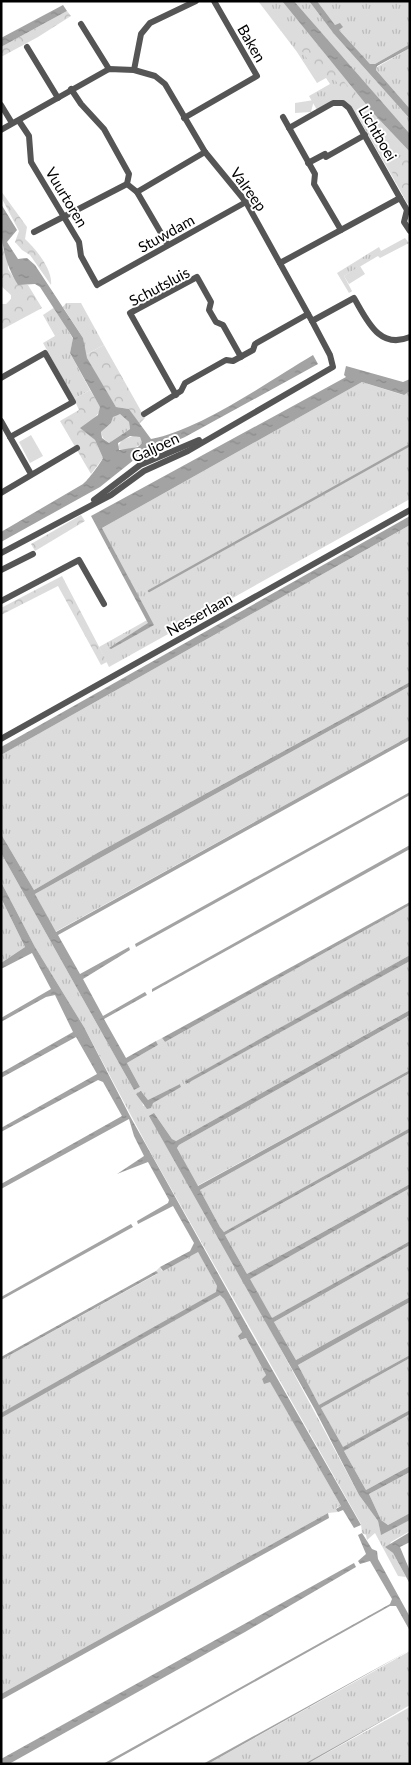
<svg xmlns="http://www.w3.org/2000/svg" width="411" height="1765" viewBox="0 0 411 1765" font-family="Lato,sans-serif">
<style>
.grass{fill:url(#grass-tufts);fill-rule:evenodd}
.forest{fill:url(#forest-crowns)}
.green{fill:#dcdcdc}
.water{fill:url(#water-ripples);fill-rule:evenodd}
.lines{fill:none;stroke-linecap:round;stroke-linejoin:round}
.stream{stroke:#a3a3a3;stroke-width:2.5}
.street{stroke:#555;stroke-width:6}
.labels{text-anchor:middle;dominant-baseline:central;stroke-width:4;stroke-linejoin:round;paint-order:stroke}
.street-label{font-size:15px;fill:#000;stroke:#fff}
</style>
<defs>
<pattern id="grass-tufts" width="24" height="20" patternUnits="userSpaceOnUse" patternTransform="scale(1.25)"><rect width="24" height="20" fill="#dcdcdc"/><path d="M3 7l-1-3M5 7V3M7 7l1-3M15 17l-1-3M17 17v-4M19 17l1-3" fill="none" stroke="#bbb"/></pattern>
<pattern id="forest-crowns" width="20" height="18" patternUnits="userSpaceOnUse" patternTransform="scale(1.25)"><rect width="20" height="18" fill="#dcdcdc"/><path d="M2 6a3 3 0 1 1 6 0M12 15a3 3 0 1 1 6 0" fill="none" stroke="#bbb"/></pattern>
<pattern id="water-ripples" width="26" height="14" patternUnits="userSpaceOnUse" patternTransform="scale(1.25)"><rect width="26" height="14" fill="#a3a3a3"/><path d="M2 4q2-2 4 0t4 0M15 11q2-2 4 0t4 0" fill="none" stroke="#8b8b8b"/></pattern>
</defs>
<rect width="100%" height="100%" fill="#fff"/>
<g class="grass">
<path d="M258,1H282L373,113L410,152V174L396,183L356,114L343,100H332L317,110L309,96L330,84L326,78L317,83L297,52Z"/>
<path d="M294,1H309L334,34L410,119V134Z"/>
<path d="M317,1H410V44L375,64H370L339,30L342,26L340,24L335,25Z"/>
<path d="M410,48V109L376,70L377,67Z"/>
<path d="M405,238L409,243L380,258L378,256L344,276L352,291L349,293L337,273L379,247L381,251Z"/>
<path d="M66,303H81L104,345L85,355L83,338L63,307Z"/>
<path d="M55,307L73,339L70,353L90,390L74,399L43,343L55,336L43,315Z"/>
<path d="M362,382L403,395L410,391V499L109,667L99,647L149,619L102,528Z"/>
<path d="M120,414L129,422L130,429L109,443L103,438L101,432L111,423L113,416Z"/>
<path d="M133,436L140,437L142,443C137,448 123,452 117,448L122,440Z"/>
<path d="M410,525V682L99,852L34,890L1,834V755Z"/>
<path d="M410,686V736L55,932L35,894Z"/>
<path d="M1,853L134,1090L140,1087L127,1063L158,1045L156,1041L162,1038L165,1042L410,905V955L186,1081L187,1083L410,961V1010L176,1141L172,1139L154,1113L359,1495L378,1521L381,1534L410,1520V1531L391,1542L388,1549L393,1553L406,1577L398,1576L375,1533L367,1540L366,1535L362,1533L361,1524L152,1155L84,1027L35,947L1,882ZM180,1084L181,1087L143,1106L141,1091L148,1100Z"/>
<path d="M1,898L25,947L1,963Z"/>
<path d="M410,1015V1070L197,1186L177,1148L179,1145Z"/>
<path d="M410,1073V1128L224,1232L220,1227L200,1190Z"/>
<path d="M410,1132V1184L247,1274L225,1235Z"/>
<path d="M410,1188V1241L271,1319L249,1279Z"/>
<path d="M410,1245V1297L296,1360L274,1322Z"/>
<path d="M195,1252H198L203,1260L242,1332L238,1336L241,1340L246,1338L266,1375L262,1379L264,1383L270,1381L341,1506L336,1508L338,1512L328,1513L1,1694V1360L157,1274L156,1271L160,1267L162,1271Z"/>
<path d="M410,1302V1355L319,1406L298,1365Z"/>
<path d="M410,1358V1410L343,1448L321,1408Z"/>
<path d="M410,1414V1466L366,1490L344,1451Z"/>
<path d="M410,1472V1513L388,1525L381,1520L369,1494Z"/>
<path d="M410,1651V1705L304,1764H208Z"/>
<path d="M410,1707V1761L404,1764H307Z"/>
</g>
<g class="forest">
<path d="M67,11L71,16L38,37L1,57V47Z"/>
<path d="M295,41L316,48L381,126L363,115L331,75L321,79Z"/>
<path d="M387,157L410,158V204L407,203L396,183Z"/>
<path d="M1,191L27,227L25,239C36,249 53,270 51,285L30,255L22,250L15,242L19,231L1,197Z"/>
<path d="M1,246L8,257V269L18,284L28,285L42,308L1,330V304H6L11,299V295L1,286Z"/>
<path d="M104,345L145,418L139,424L129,409L116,407L114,404L86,358L85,355Z"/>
<path d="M90,390L100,406V411L93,420L81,428L95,440L103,458L91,474L60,421L79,410L74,399Z"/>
<path d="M81,515L85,521L35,551L31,544Z"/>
<path d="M62,576L107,662L101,665L58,586L1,615V608Z"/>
</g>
<g class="green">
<path d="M314,100L311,112L295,113V103Z"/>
<path d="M360,266L365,274L349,284L344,276Z"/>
<path d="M31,435L43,456L30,463L19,442Z"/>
</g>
<g class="water">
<path d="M282,1H294L410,134V152L373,113Z"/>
<path d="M309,1H317L335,25L340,23L343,27L339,30L370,64H375L410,44V48L377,66L376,70L410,109V119L334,34Z"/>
<path d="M63,5L67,11L1,47V38Z"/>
<path d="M1,204L17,230L7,242L18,259L27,258L35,265L83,338L87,358L116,407L129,409L151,439C200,430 269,381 313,355L318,364L185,437L135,459L100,487L1,542V532L83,484C88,480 100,464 103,458L95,440L80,428L98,415L100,407L70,353L73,338L40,287L35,284L18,285C1,257 1,236 1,204ZM120,414L129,422L130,429L109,443L102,438L101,432L111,423L113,417ZM130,436L140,437L142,443L138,447L119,450L118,443Z"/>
<path d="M346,366L403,382L410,379V391L404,395L362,382L102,528L154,625L111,649L109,648L148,623L91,516L346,377L344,375Z"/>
<path d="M410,516V525L1,755V747Z"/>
<path d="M410,682V686L35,894L56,932L410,736V740L58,935L80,974L129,947L130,950L83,979L103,1016L145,992L147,995L104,1019L126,1058L156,1041L158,1045L127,1063L140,1087L134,1090L1,853V834L34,890L99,852Z"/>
<path d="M410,792V795L136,947L135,944Z"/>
<path d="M410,845V849L152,992V989Z"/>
<path d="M1,882L35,947L84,1027L131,1118L249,1329L361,1525L354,1528L343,1510L338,1512L336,1509L341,1506L270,1382L264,1384L262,1379L266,1375L246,1338L240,1340L238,1336L242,1332L224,1299L220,1295L1,1418V1413L216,1292L217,1286L198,1252L163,1271L160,1267L190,1251L194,1243L173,1206L138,1224L137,1221L168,1203L169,1200L148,1162L117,1174L144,1156L134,1136L129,1119L1,1189V1184L122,1116L103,1082L98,1080L1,1132V1128L97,1074L76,1037L1,1078V1073L73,1032L55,995L46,997L1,1022V1018L51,989L32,953L1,969V963L25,947L1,898Z"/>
<path d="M410,902V905L165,1042L162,1038Z"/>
<path d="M410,955V961L186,1084L185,1081Z"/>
<path d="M410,1010V1015L179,1145L177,1148L198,1186L410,1070V1073L200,1190L220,1227L224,1232L410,1128V1132L225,1235L247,1274L410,1184V1188L250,1279L272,1318L410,1241V1245L274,1322L296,1360L410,1297V1302L298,1365L319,1405L410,1355V1358L321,1408L343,1447L410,1410V1414L344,1451L366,1490L410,1466V1472L369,1494L381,1520L388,1525L410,1513V1520L381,1535L378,1521L359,1495L314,1408L149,1116L154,1113L172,1139L176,1141Z"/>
<path d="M180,1084L181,1087L153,1103L151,1108L147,1109L136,1094L141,1091L148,1100Z"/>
<path d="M131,1224L133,1227L1,1300V1297Z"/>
<path d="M156,1271L158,1273L1,1360V1357Z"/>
<path d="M328,1513L329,1518L1,1700V1694Z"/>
<path d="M410,1532V1542L400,1547L410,1571V1584L393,1553L385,1547Z"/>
<path d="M362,1533L372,1549L377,1551L378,1559L410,1617V1631L396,1606H390L108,1764H103L390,1604L392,1599L370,1561L360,1564L358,1561L366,1554L358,1535Z"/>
<path d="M354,1563L356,1567L245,1632L9,1764H1V1759Z"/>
<path d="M410,1650L208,1764H203Z"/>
<path d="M410,1705L307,1764H304Z"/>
</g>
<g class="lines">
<path class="stream" d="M149,591L410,445"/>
<g class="street">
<path d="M81,24L109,69"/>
<path d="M27,47L58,98"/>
<path d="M134,70L141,34L150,23L196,1"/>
<path d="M71,89L81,104L104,129L129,174L127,184L137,192L168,245"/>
<path d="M1,105L12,123"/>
<path d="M283,117L315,174L314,184L341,230"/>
<path d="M184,118L257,76L214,1"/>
<path d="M19,121L29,136L31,162L79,242L81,256L97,285L246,202"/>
<path d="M1,130L109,69L134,70L155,76L165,84L205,152L246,202L312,321L330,355L333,367L188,451L144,471L111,495L1,553"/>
<path d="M308,163L325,154L326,157L365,135"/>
<path d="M137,192L205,152"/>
<path d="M400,198L407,210L404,222L410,231"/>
<path d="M34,232L127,184"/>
<path d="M280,263L400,198L349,108L343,103H333L289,128"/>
<path d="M312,321L354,298C367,320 379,350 410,337"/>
<path d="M1,378L45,353L73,402L10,437"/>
<path d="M176,395L130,313L197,277L211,302L209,310L216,322L223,325L241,357"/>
<path d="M144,414L181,391L185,383L226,360L233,361L253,350L255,344L308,314"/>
<path d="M1,421L31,474"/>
<path d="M1,493L77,448"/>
<path d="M94,500L140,465L199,440"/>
<path d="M1,570L33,554"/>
<path d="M1,601L79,560L104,604"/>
<path d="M1,739L410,510"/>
</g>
</g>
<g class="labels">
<g class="street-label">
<text transform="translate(252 43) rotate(60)">Baken</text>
<text transform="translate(378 133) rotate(60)">Lichtboei</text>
<text transform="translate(249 189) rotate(54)">Valreep</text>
<text transform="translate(67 197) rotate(59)">Vuurtoren</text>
<text transform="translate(166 233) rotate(-29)">Stuwdam</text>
<text transform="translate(159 286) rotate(-28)">Schutsluis</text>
<text transform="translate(155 447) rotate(-25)">Galjoen</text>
<text transform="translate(199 614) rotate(-29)">Nesserlaan</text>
</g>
</g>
<rect width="411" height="1765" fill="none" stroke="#000000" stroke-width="5"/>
</svg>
